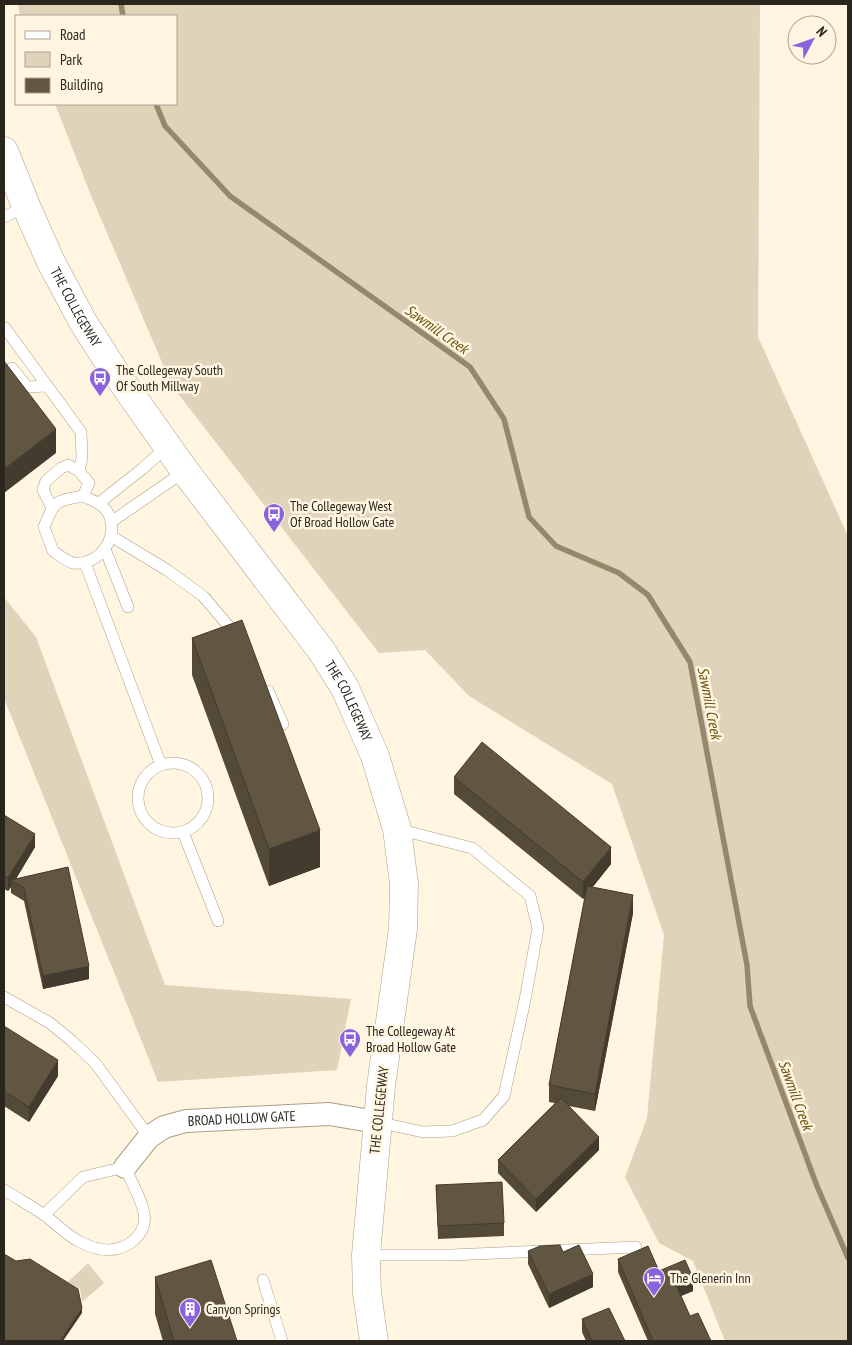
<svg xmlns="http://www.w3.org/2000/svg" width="852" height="1345" viewBox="0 0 852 1345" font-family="'PT Sans Narrow',sans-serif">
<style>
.green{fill:#dfd3ba}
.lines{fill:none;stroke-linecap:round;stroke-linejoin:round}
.stream{stroke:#96886b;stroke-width:5.5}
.service-casing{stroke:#a99e87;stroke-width:12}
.minor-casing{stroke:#a99e87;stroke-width:24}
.tertiary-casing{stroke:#a99e87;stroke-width:29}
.service{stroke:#fff;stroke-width:11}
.minor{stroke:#fff;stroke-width:22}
.tertiary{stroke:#fff;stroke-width:28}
.wall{fill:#534a38}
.shaded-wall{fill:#433c2e}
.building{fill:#605641;stroke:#433c2e}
.labels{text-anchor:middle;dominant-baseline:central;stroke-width:5;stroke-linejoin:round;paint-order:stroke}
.street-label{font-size:14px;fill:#2a261d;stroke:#fff5e1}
.poi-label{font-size:14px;fill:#2a261d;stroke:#fff5e1;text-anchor:start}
.water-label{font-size:15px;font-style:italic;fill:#6b510d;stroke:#fff5e1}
</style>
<rect width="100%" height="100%" fill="#fff5e1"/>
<g class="green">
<path d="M18,4H760L758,337L848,536V1341H725L693,1261L659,1243L625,1177L647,1118L664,935L612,784L469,696L425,650L379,653L172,386L90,193L55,104H176V16H20Z"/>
<path d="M4,597L36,637L165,985L351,999L337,1070L158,1082L4,698Z"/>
<path d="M88,1263L104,1283L82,1302L80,1289L68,1282Z"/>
</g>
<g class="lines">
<g class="stream">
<path d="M121,4L123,16"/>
<path d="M156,104L165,126L230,196L470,367L504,419L529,517L556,546L619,573L648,595L690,662L747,965L750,1006L817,1186L848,1258"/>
</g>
<g class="service-casing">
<g id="service">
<path d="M4,217L26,206"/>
<path d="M5,328L81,432L82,458L79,471L89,483L83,496"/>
<path d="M12,368L27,387L47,386"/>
<path d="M83,496C91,500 100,502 106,510C123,533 100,567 73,563C66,561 59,555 53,551L44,527C55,500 55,501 83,496Z"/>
<path d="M99,503L142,469L167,447"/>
<path d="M52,508L43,490L46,481L61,468L68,465L79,471"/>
<path d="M111,522L185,471"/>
<path d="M111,536L167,570L203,596L237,636"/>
<path d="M105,549L128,607"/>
<path d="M85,563L161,765"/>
<path d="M268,691L283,724"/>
<circle cx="173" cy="798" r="35"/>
<path d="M183,832L218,921"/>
<path d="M4,997L50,1023L72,1041L96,1064L149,1137"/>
<path d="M377,1122L423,1132L452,1131L483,1120L504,1096L525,1000L538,928L530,896L472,848L397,829"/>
<path d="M4,1190C18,1199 33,1207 46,1216C57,1225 68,1236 80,1242C88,1246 100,1250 109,1250C128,1249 148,1234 144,1213C141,1197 131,1182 125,1167L83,1177L44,1215"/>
<path d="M366,1255H451L636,1247"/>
<path d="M263,1280L282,1341"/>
</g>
</g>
<g class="minor-casing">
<g id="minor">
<path id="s1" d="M125,1167L149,1137L164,1127L186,1121L329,1114L377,1122"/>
</g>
</g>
<g class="tertiary-casing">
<g id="tertiary">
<path id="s2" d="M4,151L26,206L51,262L83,322L113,369L185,471L321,650L345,688L375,756L397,829L404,884L403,929L381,1086L366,1255L367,1293L374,1341"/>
</g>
</g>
<use href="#service" class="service"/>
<use href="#minor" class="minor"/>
<use href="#tertiary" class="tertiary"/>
</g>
<g class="wall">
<path d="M192,638L320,867L269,886L192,675Z"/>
<path d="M454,777L611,864L592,888L633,913L595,1111L569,1106L599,1150L536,1212L498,1173V1160L555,1103L549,1102V1085L585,897L583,899L454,794Z"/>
<path d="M4,815L35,847L16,879L68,867L89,979L43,989L24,901L11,893V887L8,891L4,889Z"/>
<path d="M4,1026L58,1076L29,1122L4,1106Z"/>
<path d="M436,1185L504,1223V1236L438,1239Z"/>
<path d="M528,1251L563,1252L593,1287L549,1308L528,1264Z"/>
<path d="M618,1259L693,1291L681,1296L690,1316L711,1341H648L618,1272Z"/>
<path d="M155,1277L237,1341H163L155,1314Z"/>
<path d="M582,1319L625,1341H586L582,1332Z"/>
</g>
<g class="shaded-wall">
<path d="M56,429V453L4,493V469Z"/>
<path d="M320,830V867L269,886V849Z"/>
<path d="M35,834V847L14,882L11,880V887L8,891V878Z"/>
<path d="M611,847V864L583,899V882Z"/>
<path d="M633,895V913L595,1111V1094Z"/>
<path d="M89,966V979L43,989V976Z"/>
<path d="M58,1060V1076L29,1122V1107Z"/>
<path d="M599,1137V1150L536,1212V1199Z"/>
<path d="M593,1274V1287L549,1308V1294Z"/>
<path d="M693,1278V1291L676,1298V1285Z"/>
<path d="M82,1308V1313L63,1341H60Z"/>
</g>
<g class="building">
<path d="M4,361L56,429L4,469Z"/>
<path d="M242,620L320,830L269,849L192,638Z"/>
<path d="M482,742L611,847L583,882L454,777Z"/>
<path d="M4,815L35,834L8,878L4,876Z"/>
<path d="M68,867L89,966L43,976L24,888L11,880Z"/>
<path d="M587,886L633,895L595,1094L549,1085Z"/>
<path d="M4,1026L58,1060L29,1107L4,1091Z"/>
<path d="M561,1098L599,1137L536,1199L498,1160Z"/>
<path d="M502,1182L504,1223L438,1226L436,1185Z"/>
<path d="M560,1245L563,1252L579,1245L593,1274L549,1294L528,1251L540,1246Z"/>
<path d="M648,1246L659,1271L685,1260L693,1278L676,1285L690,1316L698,1313L711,1341H653L618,1259Z"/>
<path d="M4,1254L16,1261L30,1259L78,1289L82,1308L60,1341H4Z"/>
<path d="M211,1260L237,1341H174L155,1277Z"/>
<path d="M609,1308L625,1341H592L582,1319Z"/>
</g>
<defs>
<g id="bus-pin" transform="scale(1.125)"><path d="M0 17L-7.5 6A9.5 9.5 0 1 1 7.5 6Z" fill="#8962dd" stroke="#fff5e1"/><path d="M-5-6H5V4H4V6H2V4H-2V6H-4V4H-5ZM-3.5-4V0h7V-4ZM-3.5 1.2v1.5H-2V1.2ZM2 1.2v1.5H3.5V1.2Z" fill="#fff"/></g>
<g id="hotel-pin" transform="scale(1.125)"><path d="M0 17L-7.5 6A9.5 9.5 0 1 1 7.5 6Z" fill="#8962dd" stroke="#fff5e1"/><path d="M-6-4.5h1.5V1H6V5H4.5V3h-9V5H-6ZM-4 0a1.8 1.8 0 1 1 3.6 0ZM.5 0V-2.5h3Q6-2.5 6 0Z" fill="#fff"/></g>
<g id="building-pin" transform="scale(1.125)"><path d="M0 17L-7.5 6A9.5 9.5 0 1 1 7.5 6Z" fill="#8962dd" stroke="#fff5e1"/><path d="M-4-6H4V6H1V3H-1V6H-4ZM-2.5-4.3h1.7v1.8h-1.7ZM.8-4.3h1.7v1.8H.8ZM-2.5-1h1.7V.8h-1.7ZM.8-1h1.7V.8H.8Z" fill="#fff"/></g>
</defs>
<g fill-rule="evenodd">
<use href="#bus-pin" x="100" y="378"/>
<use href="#bus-pin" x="274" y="514"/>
<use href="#bus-pin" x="350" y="1039"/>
<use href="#hotel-pin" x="654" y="1278"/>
<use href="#building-pin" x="190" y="1309"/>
</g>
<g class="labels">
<g class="street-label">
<text stroke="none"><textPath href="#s2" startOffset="172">THE COLLEGEWAY</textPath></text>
<text stroke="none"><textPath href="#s2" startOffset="652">THE COLLEGEWAY</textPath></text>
<text transform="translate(379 1110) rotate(-84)">THE COLLEGEWAY</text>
<text stroke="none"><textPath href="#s1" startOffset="135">BROAD HOLLOW GATE</textPath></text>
</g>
<g class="poi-label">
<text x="116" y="370">The Collegeway South<tspan x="116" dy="16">Of South Millway</tspan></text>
<text x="290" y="506">The Collegeway West<tspan x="290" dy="16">Of Broad Hollow Gate</tspan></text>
<text x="366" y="1031">The Collegeway At<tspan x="366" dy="16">Broad Hollow Gate</tspan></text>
<text x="670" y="1278">The Glenerin Inn</text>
<text x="206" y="1309">Canyon Springs</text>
</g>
<g class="water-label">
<text transform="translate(437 329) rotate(35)">Sawmill Creek</text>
<text transform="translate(710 703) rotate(79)">Sawmill Creek</text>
<text transform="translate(796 1095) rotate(70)">Sawmill Creek</text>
</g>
</g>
<rect width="852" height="1345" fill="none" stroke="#2a261d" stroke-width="10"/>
<rect x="15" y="15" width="162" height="90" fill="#fff5e1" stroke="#aaa293"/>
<rect x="25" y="31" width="25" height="8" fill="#ffffff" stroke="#aaa293"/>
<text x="60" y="40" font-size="15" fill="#2a261d">Road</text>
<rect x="25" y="52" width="25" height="15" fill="#dfd3ba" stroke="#aaa293"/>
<text x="60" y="65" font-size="15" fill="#2a261d">Park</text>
<rect x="25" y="78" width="25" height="15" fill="#605641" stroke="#aaa293"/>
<text x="60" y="90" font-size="15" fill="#2a261d">Building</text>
<g transform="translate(812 40) rotate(49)"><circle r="24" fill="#fff5e1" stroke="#aaa293"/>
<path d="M0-4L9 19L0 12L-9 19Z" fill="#8962dd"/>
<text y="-8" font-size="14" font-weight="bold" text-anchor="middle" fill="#2a261d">N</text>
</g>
</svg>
